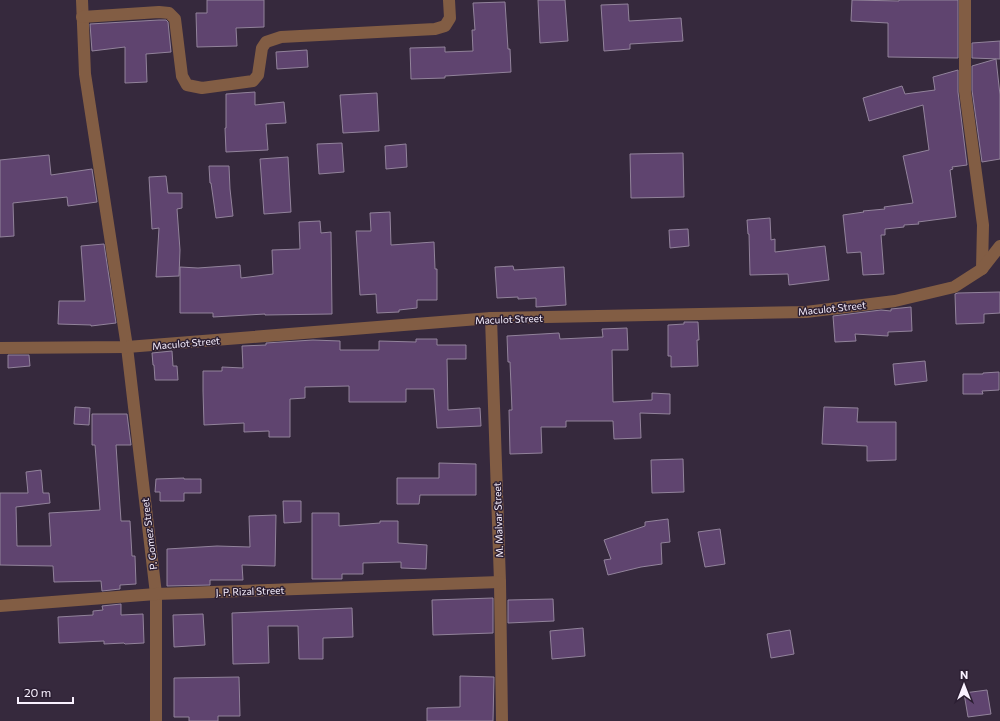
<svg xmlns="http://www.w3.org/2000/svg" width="1000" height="721" viewBox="0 0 1000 721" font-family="Commissioner,sans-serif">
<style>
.building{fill:#5f446f;stroke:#92839b}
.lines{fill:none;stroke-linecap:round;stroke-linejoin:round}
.minor{stroke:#825d44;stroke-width:12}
.labels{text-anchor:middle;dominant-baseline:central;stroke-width:3;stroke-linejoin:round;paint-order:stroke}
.street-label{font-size:10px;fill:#f9f1ff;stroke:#2c1f33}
</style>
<rect width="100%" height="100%" fill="#36293d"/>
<g class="building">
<path d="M207,0H264V27L236,28L237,46L197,47L196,13H207Z"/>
<path d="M538,0H565L568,41L540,43Z"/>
<path d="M852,0L899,1V0H958V58L888,57V23L851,21Z"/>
<path d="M505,2L508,49H510L511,72L445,76V78L411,79L410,48L445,47V52L473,51L472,30H475L473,3Z"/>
<path d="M628,4L629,21L681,18L683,41L630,44V49L604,51L601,5Z"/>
<path d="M159,20H166L168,22L171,52L146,54L147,82L125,83V47L92,51L90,24Z"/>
<path d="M1000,41V59L972,58V43Z"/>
<path d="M307,50L308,67L277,69L276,52Z"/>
<path d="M996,59L1000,95V159L982,162L972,90V66Z"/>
<path d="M958,70V92L967,165L952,167L953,169L950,170L956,217L918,222L919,224L904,225V227L885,229V235H881L884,274L863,275L861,252L847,253L843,215L864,212L863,211L885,209L884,207L913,203L903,156L929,150L923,105L869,121L863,98L902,86L905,94L935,90L933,77Z"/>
<path d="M255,92V105L284,102L286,123L266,124L268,150L226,152L225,128H226V94Z"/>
<path d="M377,93L379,131L343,133L340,95Z"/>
<path d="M342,143L344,172L319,174L317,144Z"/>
<path d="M406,144L407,167L386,169L385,146Z"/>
<path d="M683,153L684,197L631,198L630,154Z"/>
<path d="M49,155L51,175L92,169L97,202L68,206L67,197L13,203L14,236L0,237V160Z"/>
<path d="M288,157L291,212L264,214L260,159Z"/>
<path d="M209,166H229L230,189L233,216L216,218L211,183H210Z"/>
<path d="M166,176L168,193H182V208L177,209L180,250L179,276L156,277L159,228L152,229L149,177Z"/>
<path d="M390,212L391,245L434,242L435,269H437V300H417V308L399,310V312L377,313L376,294L360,295L356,231H371L370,213Z"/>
<path d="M770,218L771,240L775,239V252L825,246L829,280L789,285L788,274L750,275L749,234H748L747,220Z"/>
<path d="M320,221L321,233L331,232L332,314L265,315V314L213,317V313H180V267L198,268L240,265L241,278L273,274L272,250L300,249L299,222Z"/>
<path d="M688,229L689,246L670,248L669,230Z"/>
<path d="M104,244L116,323L91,326V325L58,324L59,301H85L81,246Z"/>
<path d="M513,266L514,270L564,267L566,305L536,307V298L518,299V297L497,298L495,267Z"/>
<path d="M1000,292V313L984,314V323L956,324L955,294L958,293Z"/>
<path d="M911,307L912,331L888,332V336L855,334L856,341L835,342L833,316L881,310L891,311V309Z"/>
<path d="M684,322H698L699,340H697L698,366L671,367V356H668V325L684,324Z"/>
<path d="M627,328L628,350H612L613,402L652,400V393L670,394V414L640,413L641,438L614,439L613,421H566V427H541L542,453L510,454L509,410H512L510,362H508L507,336L559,333L560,339L603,337L602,329Z"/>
<path d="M416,339H437V345H466V359H447L448,410L480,408L481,426L437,428L434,389H406V402H349V386L305,387V398L290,399V437H269V431L244,432V423L204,425L203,391V371H222V367L243,368L242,346L266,345V343L313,340L340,341V350H379V341L416,342Z"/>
<path d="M172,351L173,366H177L178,380H155L154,365H153L152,353Z"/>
<path d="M8,355H29L30,366L8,368Z"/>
<path d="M925,361L927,381L895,385L893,364Z"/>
<path d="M999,372V390L982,391L983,394H963V374H983V373Z"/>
<path d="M75,407L90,408L89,425L74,424Z"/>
<path d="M824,407L858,408L857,422H896V460L867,461V446L822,444Z"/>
<path d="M92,414H127L131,445H116L121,521H130L132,556H135L136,584L120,585V589L102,591L101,581L54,582L53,566L0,565V493H28L26,472L41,470L43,493H49L50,503L16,507L17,546H51L49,513L100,510L95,445H92Z"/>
<path d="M683,459L684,492L652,493L651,460Z"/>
<path d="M439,463L476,464V495H420L419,504H397V478H439Z"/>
<path d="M184,478V479H201V493H184V501H160V492H155L156,479Z"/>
<path d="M283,501H301V522L284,523Z"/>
<path d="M312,513H339V526L380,523V521H398V543L427,545L426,569L401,568V562L363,563V574H342V579H312Z"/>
<path d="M276,515L275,566L242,565L243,580H210V585L167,586V549L217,546L250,547L249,516Z"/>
<path d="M668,519L670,542L661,543L662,564L641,567L608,575L604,560L611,559L604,540L645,526V522Z"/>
<path d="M720,529L725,564L705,567L698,532Z"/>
<path d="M493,598V633L433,635L432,600Z"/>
<path d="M553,599L554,621L508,623V600Z"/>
<path d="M121,604V615L143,614L144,643L125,644L124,643L104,644V641L59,643L58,617L93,615V611L103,610L102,606Z"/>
<path d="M352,608L353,637L323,638V659H299L298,626H268L269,663L233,664L232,613Z"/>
<path d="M203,614L205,645L174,647L173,615Z"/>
<path d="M583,628L585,656L552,659L550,631Z"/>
<path d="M790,630L794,654L771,658L767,634Z"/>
<path d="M460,676L494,677L493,721H427V708L460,707Z"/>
<path d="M239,677L240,716H218V721H189V717H174V678Z"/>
<path d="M987,690L991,714L968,717L964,693Z"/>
</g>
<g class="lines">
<g class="minor">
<path d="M82,0L85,74L127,347L156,594V721"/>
<path d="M965,0V91L983,225L982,269"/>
<path d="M82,17L159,12L169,13L175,19L182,76L187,85L202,88L253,81L258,75L262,48L266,42L281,37L435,29L445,26L450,18L449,0"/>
<path d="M491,318L500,582L502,721"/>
<path d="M0,348L127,347L491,318L806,312L895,301L954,287L982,269L1000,246"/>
<path d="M0,606L156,594L500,582"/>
</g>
</g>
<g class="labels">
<g class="street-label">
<text transform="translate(832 308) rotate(-6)">Maculot Street</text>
<text transform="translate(509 319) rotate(-2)">Maculot Street</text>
<text transform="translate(186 343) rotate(-5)">Maculot Street</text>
<text transform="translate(498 520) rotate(-92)">M. Malvar Street</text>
<text transform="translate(149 534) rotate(-97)">P. Gomez Street</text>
<text transform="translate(250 591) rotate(-2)">J. P. Rizal Street</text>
</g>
</g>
<g transform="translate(964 685)" stroke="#2c1f33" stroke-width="3" paint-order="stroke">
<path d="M0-3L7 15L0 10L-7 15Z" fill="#f9f1ff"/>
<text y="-6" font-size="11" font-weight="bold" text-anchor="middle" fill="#f9f1ff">N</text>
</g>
<path d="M18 697v6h55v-6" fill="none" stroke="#f9f1ff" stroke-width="2"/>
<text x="24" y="697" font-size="12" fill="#f9f1ff" stroke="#2c1f33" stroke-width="3" paint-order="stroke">20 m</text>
</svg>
